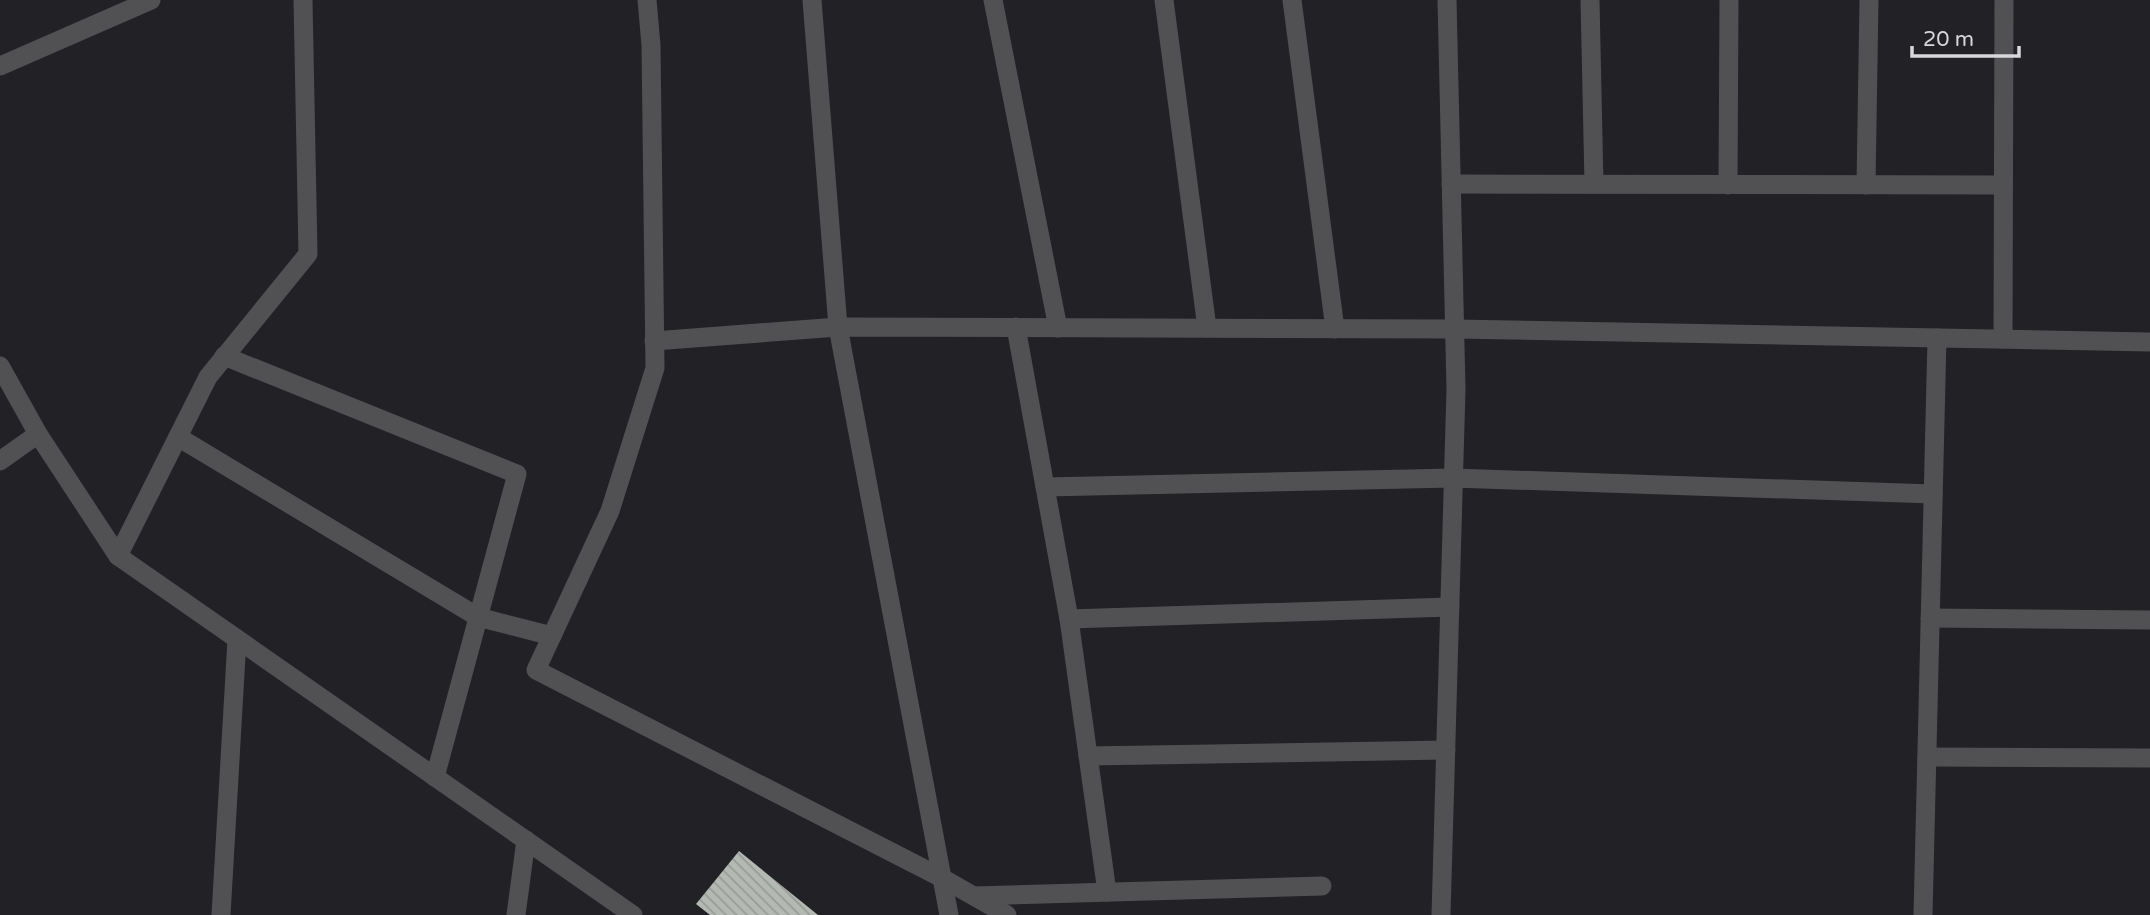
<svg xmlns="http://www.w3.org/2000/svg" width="2150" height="915" viewBox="0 0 2150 915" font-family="'Varela Round',sans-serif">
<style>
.building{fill:url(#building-back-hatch)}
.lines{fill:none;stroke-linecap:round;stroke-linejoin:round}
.minor{stroke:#515153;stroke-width:19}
.tertiary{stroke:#515153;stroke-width:19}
</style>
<defs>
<pattern id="building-back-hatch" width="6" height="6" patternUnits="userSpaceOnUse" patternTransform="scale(1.75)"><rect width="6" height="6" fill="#b5b9b3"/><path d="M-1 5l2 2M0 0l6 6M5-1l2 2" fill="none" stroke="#989b97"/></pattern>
</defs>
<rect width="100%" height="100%" fill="#222126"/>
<path class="building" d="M739,851L818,915H710L696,904Z"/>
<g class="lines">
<g class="minor">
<path d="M647,0L651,45L655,368L610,511L536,670L942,878L1007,915"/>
<path d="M812,0L838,327L949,915"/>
<path d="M993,0L1058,328"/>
<path d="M1164,0L1207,328"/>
<path d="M1292,0L1335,329"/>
<path d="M1590,0L1594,184"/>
<path d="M0,66L151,0"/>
<path d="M1451,184L2003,185"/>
<path d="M1728,185L1729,0"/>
<path d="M1866,185L1869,0"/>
<path d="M1016,327L1069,619L1450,607"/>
<path d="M2003,339L2004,0"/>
<path d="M654,341L838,327L1455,329L2150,342"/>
<path d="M224,356L517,474L435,777"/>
<path d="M178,437L478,617L552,636"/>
<path d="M0,461L38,434"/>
<path d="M1045,487L1453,478L1933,494"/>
<path d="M118,556L208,377L308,254L303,0"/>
<path d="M1930,618L2150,620"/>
<path d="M1069,619L1107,892"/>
<path d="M1088,756L1446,750"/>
<path d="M1927,757L2150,758"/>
<path d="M974,896L1322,886"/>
<path d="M221,915L237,639"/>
<path d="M516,915L526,840"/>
<path d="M1441,915L1456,389L1447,0"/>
<path d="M1923,915L1937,338"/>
</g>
<path class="tertiary" d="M0,366L38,434L118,556L633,915"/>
</g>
<path d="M1912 46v10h107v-10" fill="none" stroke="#d8d7db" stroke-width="3.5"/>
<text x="1923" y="46" font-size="21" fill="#d8d7db" stroke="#222126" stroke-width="5" paint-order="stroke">20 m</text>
</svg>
